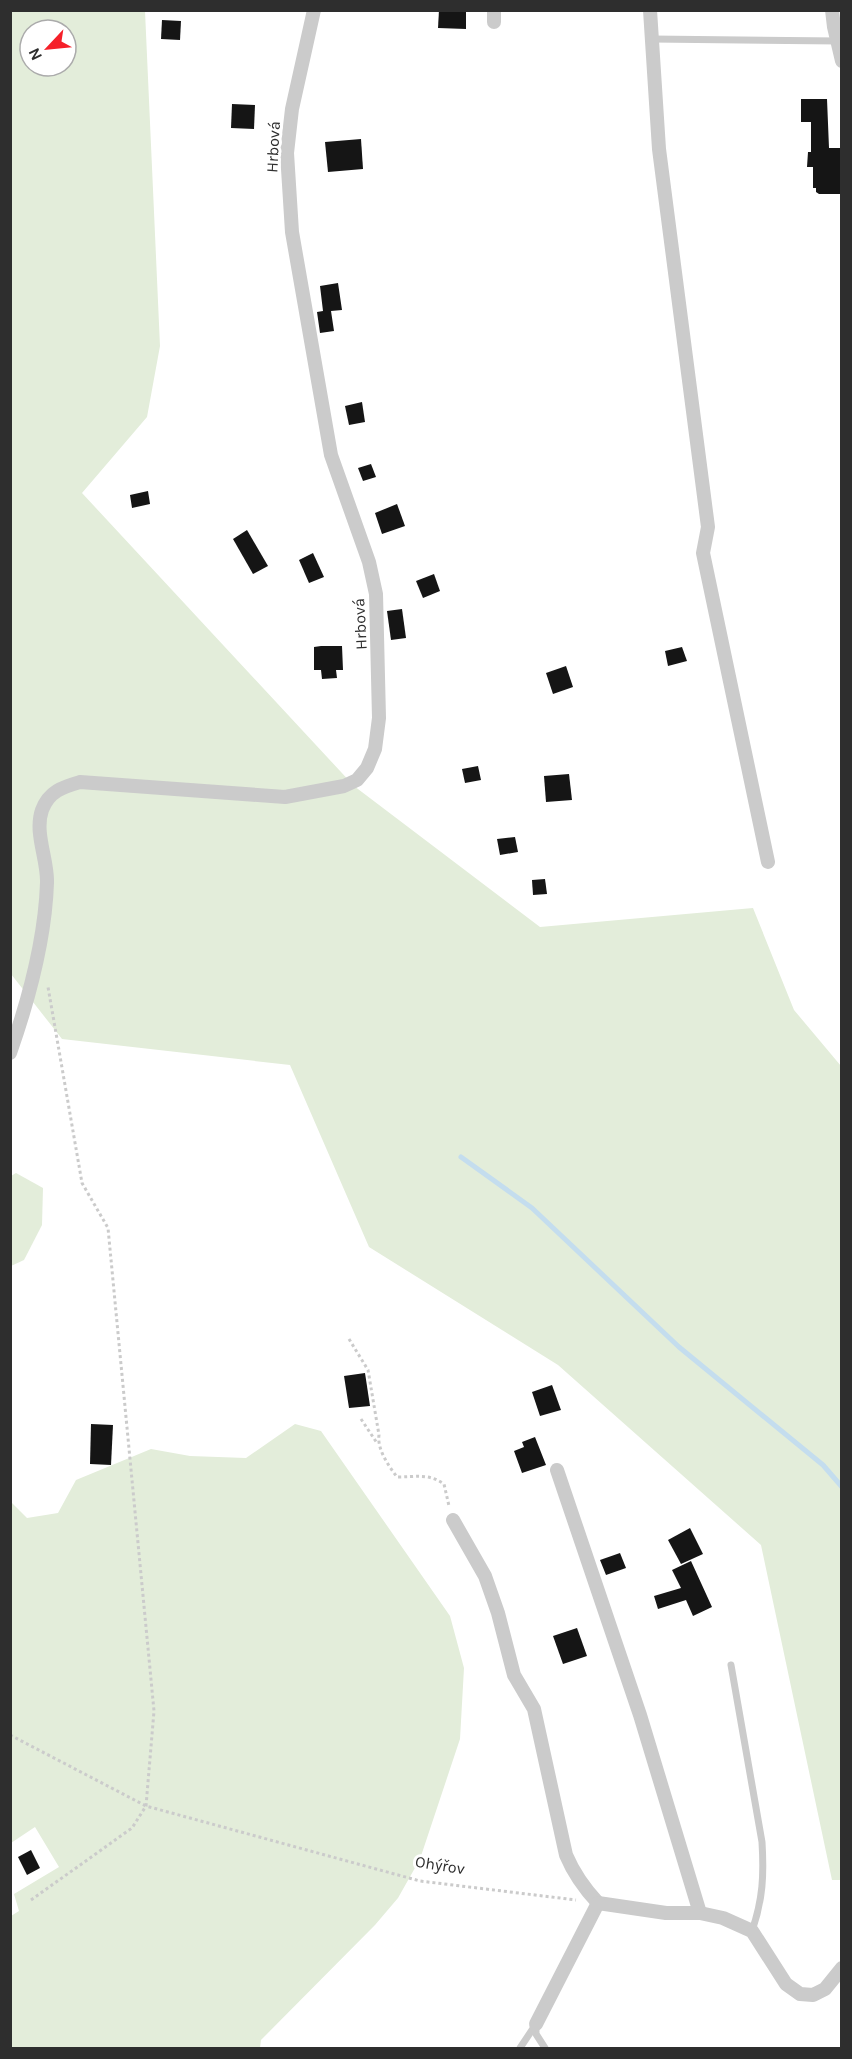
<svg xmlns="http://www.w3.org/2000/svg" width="852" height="2059" viewBox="0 0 852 2059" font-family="Karla,sans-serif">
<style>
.green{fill:#e3edda;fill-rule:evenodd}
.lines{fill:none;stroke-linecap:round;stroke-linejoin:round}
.stream{stroke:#c4ddee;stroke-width:5}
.building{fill:#151515}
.path{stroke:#cbcbcb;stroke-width:3;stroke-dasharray:3 3;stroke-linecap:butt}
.service{stroke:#cbcbcb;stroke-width:7}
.minor{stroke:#cbcbcb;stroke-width:14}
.labels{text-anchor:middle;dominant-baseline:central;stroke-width:6;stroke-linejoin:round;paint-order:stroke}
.street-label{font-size:16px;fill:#2e2e2e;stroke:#fff}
</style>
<rect width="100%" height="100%" fill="#fff"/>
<g class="green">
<path d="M11,11H145L160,346L147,417L82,493L354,786L540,927L753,908L794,1010L841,1066V1880H832L761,1545L558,1365L369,1247L290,1065L62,1039L11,974ZM30,30H66V66H30Z"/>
<path d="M16,1173L43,1188L42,1225L24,1260L11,1266V1176Z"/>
<path d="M295,1424L321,1431L450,1616L464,1668L460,1739L420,1859L398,1898L375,1925L261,2040L260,2048H11V1916L19,1911L14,1894L59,1867L35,1827L11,1843V1502L27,1518L58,1513L76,1480L151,1449L190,1456L246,1458Z"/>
</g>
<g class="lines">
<path class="stream" d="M461,1157L532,1208L679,1347L823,1465L842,1487"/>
</g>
<g class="building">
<path d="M439,10H466V29L438,28Z"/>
<path d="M162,20L181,21L180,40L161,39Z"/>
<path d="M801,99H827L829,148H840L842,194H819L816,192V188H813V167H807L808,152H811V122H801Z"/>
<path d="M232,104L255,105L254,129L231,128Z"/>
<path d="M361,139L363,169L328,172L325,142Z"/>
<path d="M338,283L342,310L331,311L334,331L320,333L317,312L323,311L320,286Z"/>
<path d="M362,402L365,422L349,425L345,406Z"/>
<path d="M371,464L376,477L363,481L358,468Z"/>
<path d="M148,491L150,504L132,508L130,495Z"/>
<path d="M397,504L405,526L382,534L375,513Z"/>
<path d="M247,530L268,566L253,574L233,539Z"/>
<path d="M313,553L324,577L309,583L299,560Z"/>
<path d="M434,574L440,591L423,598L416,581Z"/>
<path d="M402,609L406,638L391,640L387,611Z"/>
<path d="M321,646H342L343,670H336L337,678L322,679L321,670H314V647Z"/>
<path d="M682,647L687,661L668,666L665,651Z"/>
<path d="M566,666L573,687L553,694L546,673Z"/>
<path d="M478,766L481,780L465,783L462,769Z"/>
<path d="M569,774L572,800L546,802L544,776Z"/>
<path d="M515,837L518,852L500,855L497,839Z"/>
<path d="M545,879L547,894L533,895L532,880Z"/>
<path d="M365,1373L370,1406L349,1408L344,1376Z"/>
<path d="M552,1385L561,1410L540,1416L532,1392Z"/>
<path d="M91,1424L113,1425L111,1465L90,1464Z"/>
<path d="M535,1437L546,1465L522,1473L514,1451L524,1447L522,1442Z"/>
<path d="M690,1528L703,1554L681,1564L668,1540Z"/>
<path d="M620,1553L626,1568L606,1575L600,1560Z"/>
<path d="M691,1561L712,1607L693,1616L686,1600L658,1609L654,1596L681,1588L672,1570Z"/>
<path d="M577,1628L587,1656L563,1664L553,1636Z"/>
<path d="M31,1850L40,1868L27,1875L18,1857Z"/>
</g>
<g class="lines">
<g class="path">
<path d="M349,1339L368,1370L379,1435C377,1449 388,1465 397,1477C416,1477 428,1473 444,1484L449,1506"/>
<path d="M361,1419L377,1443"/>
<path d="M10,1735L146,1806L420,1881L576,1900"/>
<path d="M31,1900L132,1828L146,1806L154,1711L108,1228L82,1183L48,987"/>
</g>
<g class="service">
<path d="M652,39L839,41"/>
<path d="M731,1665L762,1842C764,1875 763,1899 752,1931"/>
<path d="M536,2027V2034L545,2048"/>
<path d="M520,2048L536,2024"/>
</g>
<g class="minor">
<path d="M650,10L659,149L708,527L703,553L768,862"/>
<path d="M832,10L834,27L842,61"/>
<path d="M494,22V10"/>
<path d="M10,1053C29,999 45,941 47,883C48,860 34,833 42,810C49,791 63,787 80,782L285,797L344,786L357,780L367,768L375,749L379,718L376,594L369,562L331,455L292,232L287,153L292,109L314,10"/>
<path d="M557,1470L640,1715L700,1913"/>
<path d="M453,1520L485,1576L498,1613L514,1675L534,1709L566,1855C574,1874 584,1888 598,1903"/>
<path d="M598,1903L666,1913H700L723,1918L752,1931L786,1984L800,1994L813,1995L825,1989L842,1968"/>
<path d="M536,2024L598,1903"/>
</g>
</g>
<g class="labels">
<g class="street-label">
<text transform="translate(273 147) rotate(-87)">Hrbová</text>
<text transform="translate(360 624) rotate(-93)">Hrbová</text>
<text transform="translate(440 1865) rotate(9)">Ohýřov</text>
</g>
</g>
<rect width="852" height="2059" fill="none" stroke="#2e2e2e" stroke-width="24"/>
<g transform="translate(48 48) rotate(244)"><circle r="28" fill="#ffffff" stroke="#ababab" stroke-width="1.5"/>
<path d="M0-4.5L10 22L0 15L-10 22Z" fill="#f52029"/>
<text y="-9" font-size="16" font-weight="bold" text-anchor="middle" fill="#2e2e2e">N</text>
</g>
</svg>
